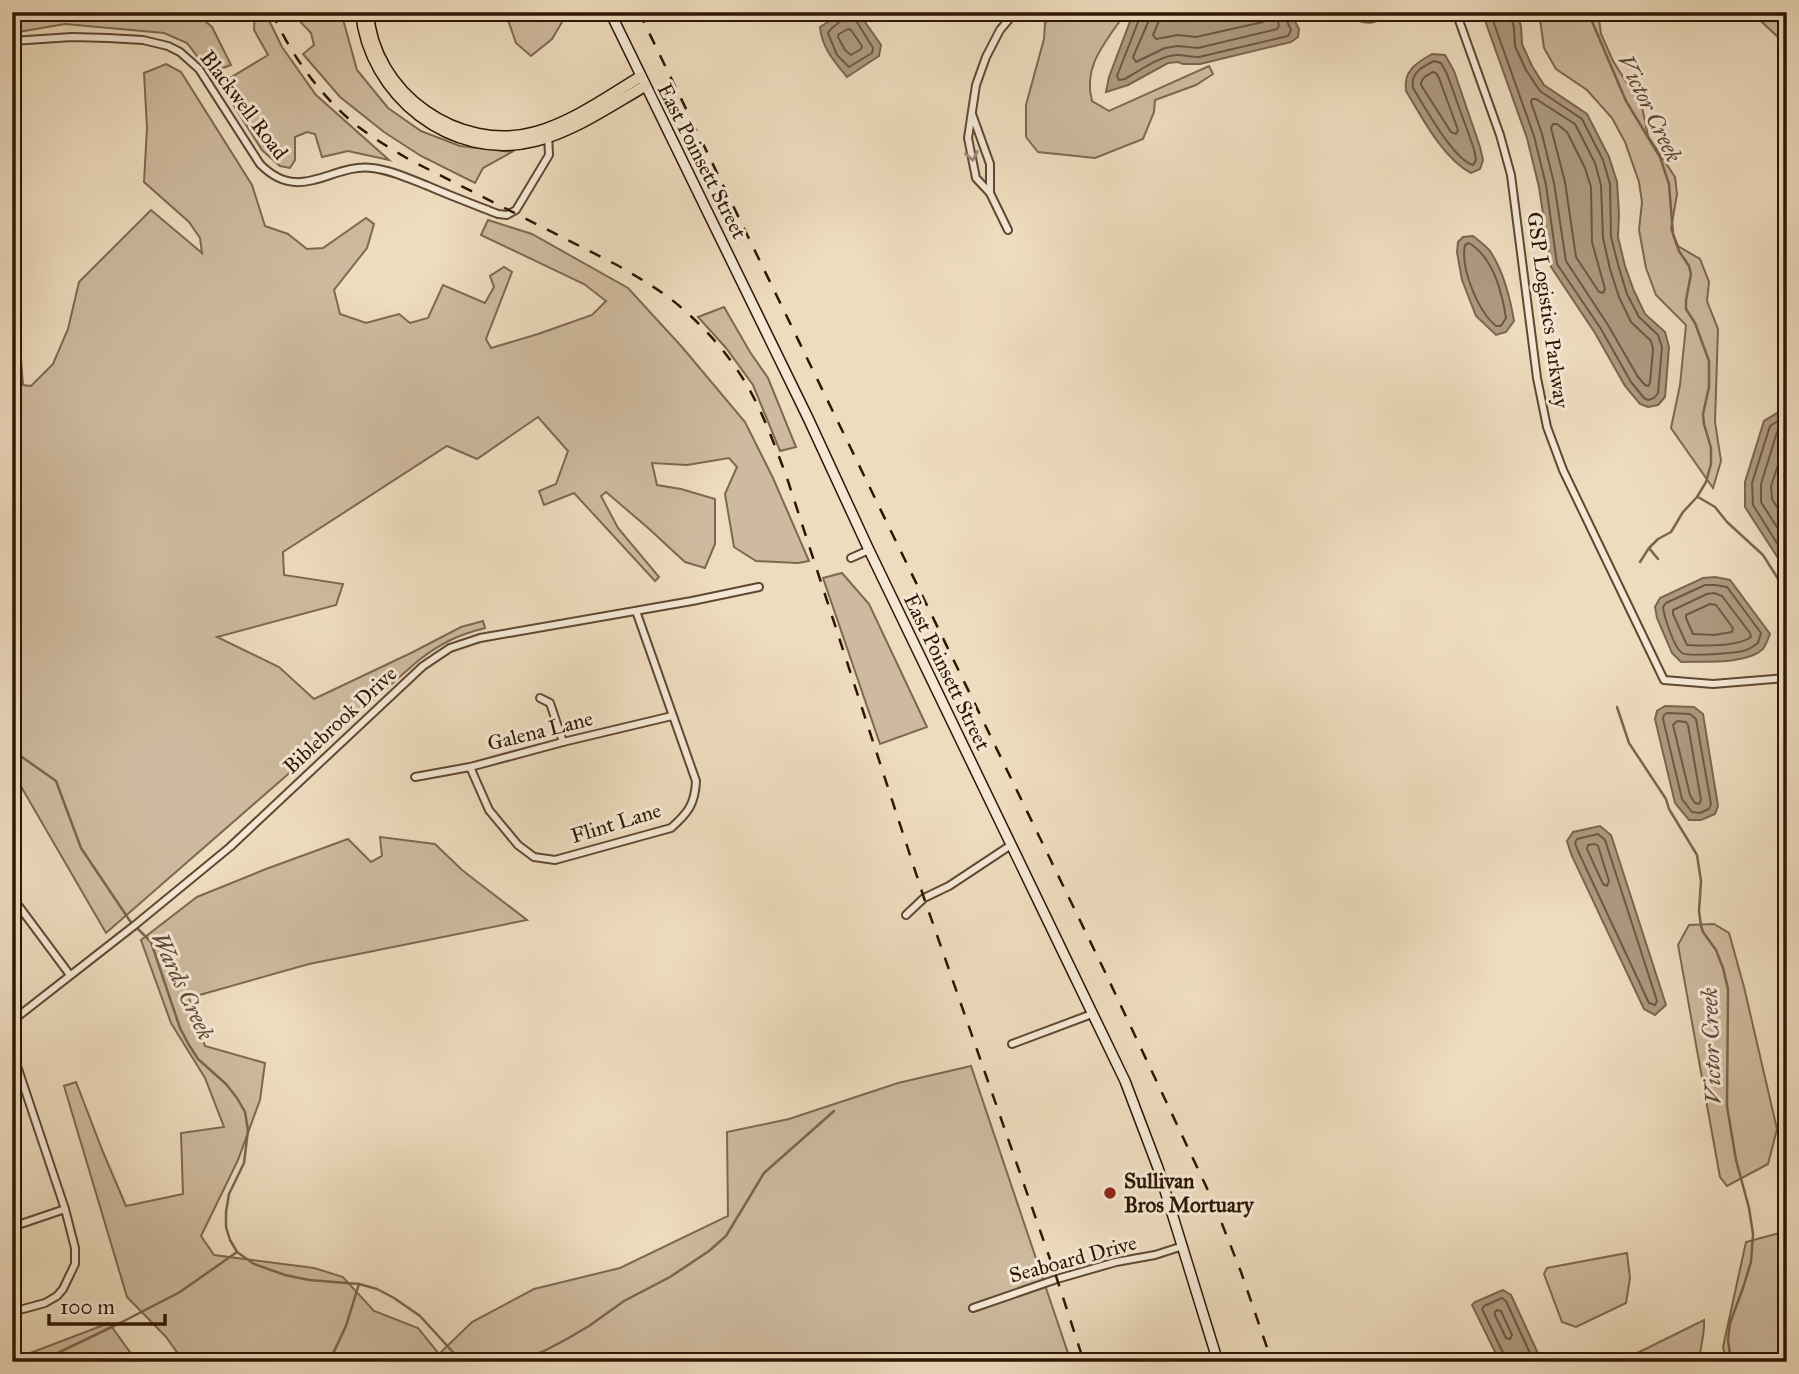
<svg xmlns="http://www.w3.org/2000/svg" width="1799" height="1374" viewBox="0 0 1799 1374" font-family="'IM FELL Great Primer',serif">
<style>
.green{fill:#ceba9e;stroke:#7e6851;stroke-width:2}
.water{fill:#ad997f;stroke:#7b654e;stroke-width:2}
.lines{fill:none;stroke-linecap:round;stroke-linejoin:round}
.shore{stroke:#6e5842;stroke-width:2}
.stream{stroke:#7b654e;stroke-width:2.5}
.street-casing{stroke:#5f4832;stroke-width:10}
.secondary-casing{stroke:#2f1604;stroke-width:12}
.primary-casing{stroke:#2f1604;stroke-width:13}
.street{stroke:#f4e8d5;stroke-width:6}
.secondary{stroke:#f4e8d5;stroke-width:9}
.primary{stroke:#eedcbe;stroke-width:10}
.rail{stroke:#2f1604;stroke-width:2.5;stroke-dasharray:12 12;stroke-linecap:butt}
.oneway{stroke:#9b8a77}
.poi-dot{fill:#8f2418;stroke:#f4e8d5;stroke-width:2.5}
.labels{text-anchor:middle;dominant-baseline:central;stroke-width:6;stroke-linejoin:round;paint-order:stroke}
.street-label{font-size:21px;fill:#2f1604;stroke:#f4e8d5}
.poi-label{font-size:21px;font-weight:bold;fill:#2f1604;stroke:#f4e8d5;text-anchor:start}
.water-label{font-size:23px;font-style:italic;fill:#614a35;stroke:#f4e8d5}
</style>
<rect width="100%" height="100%" fill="#eedcbe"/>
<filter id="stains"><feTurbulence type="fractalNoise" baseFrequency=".00286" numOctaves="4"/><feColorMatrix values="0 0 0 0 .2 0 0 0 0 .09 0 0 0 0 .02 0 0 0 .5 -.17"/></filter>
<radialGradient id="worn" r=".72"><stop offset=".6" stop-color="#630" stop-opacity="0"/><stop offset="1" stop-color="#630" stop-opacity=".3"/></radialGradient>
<g class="green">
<path d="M12,12H194L212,27L231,65L210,73L187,43L164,33L65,24L12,33Z"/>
<path d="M255,12H265L282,47L316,95L389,160L348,151L322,157L315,134L307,132L295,137V160L290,168L280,166L262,150L220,84L268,55L254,30Z"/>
<path d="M291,12H341L357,70L388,108L421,131L460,146L512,152L483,168L475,183L421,156L384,132L340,97L303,54L314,45L311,33Z"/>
<path d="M502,12H568L552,39L531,56L516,43L509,23Z"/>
<path d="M1058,12H1126C1107,41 1082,65 1092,101L1109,111L1209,66L1213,74L1196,85L1155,100L1154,112L1143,139L1095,158L1038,152L1026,137V105L1044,39L1045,23Z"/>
<path d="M1349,12H1397C1381,21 1362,31 1349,12Z"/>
<path d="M1539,12H1598L1601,34L1613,61L1642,107L1648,136L1675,177L1677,194L1671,229L1678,246L1700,259L1709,282L1707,301L1718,329L1715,422L1721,461L1713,488L1671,428L1680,385L1686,325L1656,295L1646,268L1639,230L1642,202L1639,182L1625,142L1612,118L1587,90L1556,69L1544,48Z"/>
<path d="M1751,12H1787V33L1778,37Z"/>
<path d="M166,64L181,72L252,185L265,226L288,234L307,249L323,248L366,218L374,224L367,248L334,290L340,314L366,323L399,314L410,323L428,318L443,285L485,303L494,287L490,276L504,267L512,272L486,339L491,348L538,334L592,315L606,301L584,284L481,235L488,220L532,234L628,288L682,347L745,422L773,478L809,561L798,563L756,561L734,547L725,494L737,467L729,458L687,465L652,463L657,485L681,489L715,499V544L705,568L685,562L647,527L606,492L601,496L618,528L659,577L655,581L574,493L544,505L539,491L556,484L568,451L538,417L477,459L447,446L283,552L284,575L343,584L336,605L217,637L279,667L314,699L413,652L461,627L483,621L485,628C458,635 441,643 419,660L106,933L12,771V313L18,321L23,385L31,386L53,364L68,329L79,282L151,210L202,253L200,238L189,222L144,182L147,128L144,73Z"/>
<path d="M724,307L750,352L768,378L796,447L780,451L753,385L726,348L698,317Z"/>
<path d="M842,573L869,604L927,727L880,744L823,578Z"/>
<path d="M380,837L435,844L462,870L527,920L309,964L189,998L205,1046L265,1063L260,1100L238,1160L201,1236L214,1255L314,1268L343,1277L374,1311L418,1328L439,1354L472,1322L534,1289L620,1268L728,1216L727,1132L789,1119L898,1083L971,1066L1071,1362H378L372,1359L371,1362H184L166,1337L127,1297L64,1086L76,1082L103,1152L126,1206L183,1194L181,1133L224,1127L205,1078L171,1023L141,940L197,897L266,869L348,839L371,862L382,856Z"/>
<path d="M1714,924L1729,933L1744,987L1777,1129L1768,1164L1727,1186L1720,1177L1678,945L1689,925Z"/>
<path d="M1787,1231V1362H1727L1723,1347L1746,1242Z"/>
<path d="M1627,1253L1630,1278L1626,1303L1576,1327L1562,1322L1544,1274L1547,1268Z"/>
<path d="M1704,1320C1705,1335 1700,1347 1699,1362H1619Z"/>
<path d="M109,1323L137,1362H12V1360Z"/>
</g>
<g class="water">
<path d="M844,12H858L881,45L879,56L847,77C834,61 822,48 820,27Z"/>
<path d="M1135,12H1290L1299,29L1298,37L1291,42L1200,64H1183L1178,62L1168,63L1128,85L1106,92L1109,77L1131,19Z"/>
<path d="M1482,12H1516L1521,26L1522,44L1532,66L1544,85L1587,114L1609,157L1617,182L1619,214L1618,237L1625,266L1634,291L1645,314L1665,332L1669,347L1665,397L1658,405L1648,407L1640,404L1625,386L1595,333L1551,267L1539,187L1527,138Z"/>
<path d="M1432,54L1445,55L1454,71L1480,147L1483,160L1480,169L1471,173C1443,159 1422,117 1406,91C1403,71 1416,63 1432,54Z"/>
<path d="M1473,236C1479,241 1485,245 1490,251C1504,272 1510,297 1514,321L1506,332L1496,335L1476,316L1462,280L1457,252L1458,242L1463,237Z"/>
<path d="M1782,410L1787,411V572L1745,507V482L1764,421Z"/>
<path d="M1715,577L1730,580L1770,634C1768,639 1766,645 1763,649C1746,665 1703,661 1681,662L1672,653L1657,618L1655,607L1660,598L1703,578Z"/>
<path d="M1665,706L1694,707L1703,714L1718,806L1715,814L1701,820H1689L1675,803L1655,719L1657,711Z"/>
<path d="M1600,826L1611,835L1666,1005L1655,1015L1644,1009L1571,854L1567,841L1573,832Z"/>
<path d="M1503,1290L1511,1295L1542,1362H1500L1472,1305L1475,1302Z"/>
</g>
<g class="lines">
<g class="shore">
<path d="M847,12L848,14C843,22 832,25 828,33L837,55L849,67L872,53L873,48L852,14L853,12"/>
<path d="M1141,12L1140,17L1117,76L1119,80L1125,79C1139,71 1161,55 1177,55C1184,55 1191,57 1199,57L1288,36L1291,30L1285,17V12"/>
<path d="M1149,12V20L1133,57L1136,62L1165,48L1178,46L1198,48L1277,29L1279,26L1276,12"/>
<path d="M1160,12L1158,23L1153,35L1156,39L1178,35L1196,37L1263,22L1265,19V12"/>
<path d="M1490,12L1534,136L1546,185L1557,264L1601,329L1631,382L1644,398L1648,400L1654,398L1658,393L1662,347L1658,335L1639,317L1627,294L1619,268L1611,237L1610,184L1603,160L1582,119L1540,91L1526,70L1515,46L1514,28L1510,12"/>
<path d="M848,29L851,30L862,46L861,49L851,55L845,50L838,37L839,34Z"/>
<path d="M1434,61L1441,63L1447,74L1474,149L1476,160L1473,165C1454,160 1424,106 1413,88C1410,73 1422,67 1434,61Z"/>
<path d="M1433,72L1436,73L1439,78L1458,130L1456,134L1451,132L1421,85C1421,78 1427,75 1433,72Z"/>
<path d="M1532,99H1536L1575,124L1595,163L1601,185L1603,238L1610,269L1619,297L1631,322L1651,341L1653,349L1650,383L1648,386L1645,385L1638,377L1608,325L1566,261L1554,183L1542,134L1531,102Z"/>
<path d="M1553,124H1557L1567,132L1585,168L1591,187L1592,242L1605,289L1603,293L1599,292L1576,257L1565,182L1551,128Z"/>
<path d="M1469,243C1493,257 1502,292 1506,318L1501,326H1496C1478,311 1460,268 1465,245Z"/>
<path d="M1787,417L1783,418L1770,426L1752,483L1753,505L1787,559"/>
<path d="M1787,426L1777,432L1761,484V502L1787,543"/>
<path d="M1787,438L1771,486L1772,499L1787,523"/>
<path d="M1705,585H1715L1727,587L1761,633L1758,643C1754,646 1749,650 1743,651C1734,653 1689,657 1682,653C1674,648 1664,616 1663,607L1666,603Z"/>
<path d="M1714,593L1722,596L1750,633L1751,637C1737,647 1705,646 1687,645L1673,614V610L1707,594Z"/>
<path d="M1710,604L1716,605L1733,628L1732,632L1714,635L1693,634L1686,618V615Z"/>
<path d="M1667,713L1690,714L1696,719L1711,804L1709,809L1700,813L1692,812L1682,799L1663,719L1664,715Z"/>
<path d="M1677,721L1686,722L1688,725L1701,800L1699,804L1695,803L1690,795L1673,725Z"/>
<path d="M1598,834L1605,840L1657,1001L1655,1005L1649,1003L1578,851L1575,843L1577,839Z"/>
<path d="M1595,844L1598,846L1609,881L1607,886L1603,884L1587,849L1588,845Z"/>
<path d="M1497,1310L1501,1311L1512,1335L1510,1339L1506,1338L1495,1315V1312Z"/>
<path d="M1506,1362L1505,1357L1482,1309L1484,1306L1502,1298L1506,1301L1534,1362"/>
</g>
<g class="stream">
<path d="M1588,12L1626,101L1660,157L1669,184L1673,234L1679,251L1689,266L1691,274L1686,300V309L1695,323L1709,361V387L1703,414L1704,424L1711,448V464L1706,482L1697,497L1683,512L1671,532L1658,539L1649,548L1640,562"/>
<path d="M1698,497L1715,507L1727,522L1763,555L1787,593"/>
<path d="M1649,548L1658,559"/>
<path d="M1617,707L1629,743L1666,799L1669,809L1697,855L1701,881L1699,911L1701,926L1703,932L1716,950L1723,968L1728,989L1727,1106L1736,1160L1749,1208L1753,1234L1751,1262L1743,1288L1730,1323L1728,1340L1731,1362"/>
<path d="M12,750L56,781L81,848L130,921L151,942L180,1028L189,1045L198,1059L226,1084L237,1098L245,1112L248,1130L244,1163L229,1194L226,1212V1227L230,1240L237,1252L254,1264L285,1275L309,1280L359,1284L377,1289L394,1298L420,1316L462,1362"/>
<path d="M12,760L19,755"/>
<path d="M39,1362L122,1322L180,1292L237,1252"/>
<path d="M329,1362L346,1326L359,1284"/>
<path d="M508,1362L542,1352L565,1340L589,1326L624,1301L670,1277L709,1251L726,1236L764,1173L834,1111"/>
</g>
<g class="street-casing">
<g id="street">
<path d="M1456,12L1500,135L1511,175L1537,378L1547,427L1563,470L1664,680L1713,684L1787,678"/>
<path d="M12,41L72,37L108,38L143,40L168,46L180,52L199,69L260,164C300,205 331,163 372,168C391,170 410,179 428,186C451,196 475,205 498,214L507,215L516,210L549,155L548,134"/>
<path d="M972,114L990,164V193"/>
<path d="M1008,230L990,193L976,178L968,138L976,85L986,57L1000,30L1015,12"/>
<path d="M851,558L869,550"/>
<path d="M540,698L550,703L563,742"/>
<path d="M470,767L489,810L518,845L534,857L555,860L671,828C688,813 695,804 696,781L636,611"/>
<path d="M415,777L470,767L563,742L672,716"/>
<path d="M12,897L70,975"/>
<path d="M906,915L924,898L949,886L1011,845"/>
<path d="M12,1021L135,925L230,847L423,666L450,648L480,638L692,601L759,587"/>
<path d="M1012,1044L1092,1014"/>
<path d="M12,1051L65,1209L75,1248V1264L63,1289L57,1296L45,1303L12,1312"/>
<path d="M12,1227L65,1209"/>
<path d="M973,1308L1057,1279L1116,1262L1155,1255L1183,1246"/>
</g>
</g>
<g class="secondary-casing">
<path id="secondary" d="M610,12L808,418L869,550L1125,1081L1158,1168L1218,1362"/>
</g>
<g class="primary-casing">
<g id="primary">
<path d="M361,12C369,96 452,162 535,141C575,131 610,106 645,86"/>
<path d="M368,12C373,93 459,154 536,132C574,121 607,97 640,77"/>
</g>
</g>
<use href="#street" class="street"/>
<use href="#secondary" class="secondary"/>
<use href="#primary" class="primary"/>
<g class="rail">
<path d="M272,12C290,54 323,100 360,128C376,140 393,150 410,160L617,265C636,276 655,287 672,300C705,326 736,362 755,400C767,424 776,449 786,475L924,898L1057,1279L1084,1362"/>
<path d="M639,12L1105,972L1213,1201L1241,1272L1272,1362"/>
</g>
</g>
<defs><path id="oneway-chevron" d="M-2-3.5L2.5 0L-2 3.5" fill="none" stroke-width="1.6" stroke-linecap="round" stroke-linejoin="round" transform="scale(1.75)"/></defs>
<use class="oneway" href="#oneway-chevron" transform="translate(972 156) rotate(80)"/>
<circle class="poi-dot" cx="1110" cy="1193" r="7"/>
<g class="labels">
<g class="street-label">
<text transform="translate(244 105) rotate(53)">Blackwell Road</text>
<text transform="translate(702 161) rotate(63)">East Poinsett Street</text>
<text transform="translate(1548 310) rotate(82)">GSP Logistics Parkway</text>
<text transform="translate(947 672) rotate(64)">East Poinsett Street</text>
<text transform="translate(340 720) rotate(-43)">Biblebrook Drive</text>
<text transform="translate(540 731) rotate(-14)">Galena Lane</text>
<text transform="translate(616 823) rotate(-17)">Flint Lane</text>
<text transform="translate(1073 1259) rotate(-15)">Seaboard Drive</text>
</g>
<g class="poi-label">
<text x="1124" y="1181">Sullivan<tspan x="1124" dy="24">Bros Mortuary</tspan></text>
</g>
<g class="water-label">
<text transform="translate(1650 108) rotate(64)">Victor Creek</text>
<text transform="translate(183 986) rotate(65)">Wards Creek</text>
<text transform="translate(1711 1046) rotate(-92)">Victor Creek</text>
</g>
</g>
<rect width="1799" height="1374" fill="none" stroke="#eedcbe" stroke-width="42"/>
<rect x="14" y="14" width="1771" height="1346" fill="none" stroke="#2f1604" stroke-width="3.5"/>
<rect x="21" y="21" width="1757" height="1332" fill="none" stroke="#2f1604" stroke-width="2"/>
<path d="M49 1314v10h116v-10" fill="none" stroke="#2f1604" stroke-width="3.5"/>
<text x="60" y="1314" font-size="21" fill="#2f1604" stroke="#f4e8d5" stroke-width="5" paint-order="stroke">100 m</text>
<rect width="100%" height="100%" filter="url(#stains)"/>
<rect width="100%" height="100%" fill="url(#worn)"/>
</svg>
